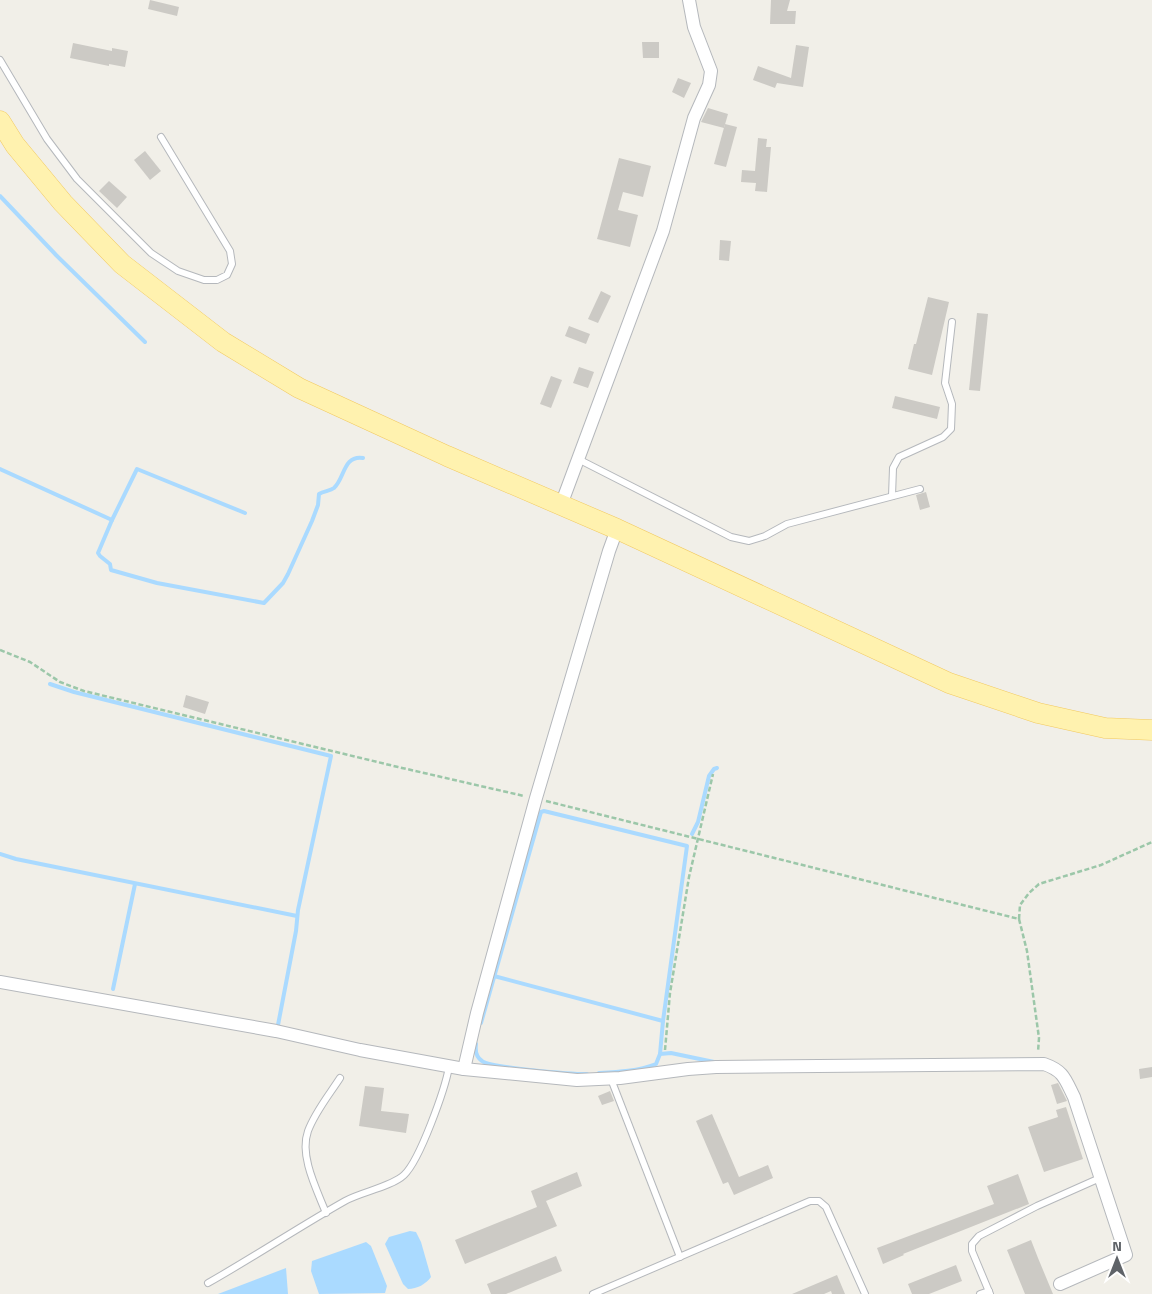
<svg xmlns="http://www.w3.org/2000/svg" width="1152" height="1294" viewBox="0 0 1152 1294" font-family="'Titillium Web',sans-serif">
<style>
.water{fill:#aadaff}
.lines{fill:none;stroke-linecap:round;stroke-linejoin:round}
.stream{stroke:#aadaff;stroke-width:4}
.building{fill:#cccac5}
.service-casing{stroke:#b5b8bc;stroke-width:8}
.minor-casing{stroke:#b5b8bc;stroke-width:14}
.primary-casing{stroke:#f2c960;stroke-width:21}
.path{stroke:#9cc7a9;stroke-width:2.5;stroke-dasharray:5 2.5;stroke-linecap:butt}
.service{stroke:#fff;stroke-width:6}
.minor{stroke:#fff;stroke-width:12}
.primary{stroke:#fff2af;stroke-width:20}
</style>
<rect width="100%" height="100%" fill="#f1efe8"/>
<g class="water">
<path d="M410,1231L416,1232L421,1242L431,1277C426,1284 417,1289 408,1289L403,1284L385,1244L389,1237Z"/>
<path d="M366,1242L371,1246L387,1286L385,1293L319,1294L311,1271L312,1261Z"/>
<path d="M286,1268L288,1294H218Z"/>
</g>
<g class="lines">
<g class="stream">
<path d="M0,196L56,255L145,342"/>
<path d="M0,469L112,520L137,469L245,513"/>
<path d="M112,520L98,553L100,556L110,564L111,570L157,583L264,603L283,583L288,574L312,521L318,505L319,494C324,491 330,491 334,488C345,478 343,455 363,458"/>
<path d="M50,684L74,692L331,756L298,910L296,931L278,1025"/>
<path d="M692,834L698,822L709,776L714,769L717,768"/>
<path d="M0,854L16,859L297,916"/>
<path d="M494,976L663,1021"/>
<path d="M113,989L135,884"/>
<path d="M481,1023L541,812L544,811L687,846L663,1021L660,1054"/>
<path d="M476,1044C475,1051 476,1057 482,1061C491,1068 572,1074 587,1074"/>
<path d="M599,1073C618,1072 638,1071 656,1064L660,1054L671,1053L714,1062"/>
</g>
</g>
<g class="building">
<path d="M150,0L179,7L177,16L148,9Z"/>
<path d="M771,0H790L787,11H796L795,24H770Z"/>
<path d="M642,42H659V58H643Z"/>
<path d="M73,43L112,51V48L128,51L125,67L109,64V66L70,58Z"/>
<path d="M796,45L809,47L803,87L777,83L775,88L753,80L758,66L791,78Z"/>
<path d="M678,78L691,83L684,98L672,92Z"/>
<path d="M708,108L728,114L724,128L701,122Z"/>
<path d="M725,124L737,127L726,167L714,164Z"/>
<path d="M758,138L767,139L766,147H771L767,192L755,191L756,183L741,182L742,170L755,171Z"/>
<path d="M145,151L161,171L150,180L134,160Z"/>
<path d="M619,158L651,166L643,197L623,192L618,210L638,215L630,247L597,239Z"/>
<path d="M109,181L127,197L117,208L99,191Z"/>
<path d="M720,240L731,241L729,261L719,260Z"/>
<path d="M601,291L611,296L598,323L588,319Z"/>
<path d="M928,297L949,302L932,375L908,369L914,344H916Z"/>
<path d="M977,313L988,314L980,391L969,390Z"/>
<path d="M569,326L590,334L586,344L565,336Z"/>
<path d="M579,367L594,372L588,388L573,383Z"/>
<path d="M551,376L562,380L551,408L540,404Z"/>
<path d="M895,396L940,407L937,419L892,408Z"/>
<path d="M926,492L930,507L920,510L916,495Z"/>
<path d="M186,695L209,702L205,714L183,707Z"/>
<path d="M1152,1067V1077L1140,1079L1139,1069Z"/>
<path d="M1058,1083L1067,1101L1057,1104L1051,1085Z"/>
<path d="M365,1086L384,1088L381,1111L409,1114L406,1133L359,1126Z"/>
<path d="M610,1091L614,1101L602,1105L598,1096Z"/>
<path d="M1066,1107L1083,1159L1044,1172L1028,1127L1058,1117L1056,1110Z"/>
<path d="M712,1114L739,1177L768,1165L773,1178L734,1195L728,1182L723,1184L696,1121Z"/>
<path d="M577,1172L582,1186L546,1201L557,1226L465,1264L455,1240L537,1207L531,1191Z"/>
<path d="M1018,1174L1029,1204L903,1254L904,1255L883,1264L877,1248L994,1204L987,1186Z"/>
<path d="M1031,1240L1038,1258L1053,1294H1025L1007,1250Z"/>
<path d="M556,1256L562,1271L506,1294H491L487,1284Z"/>
<path d="M956,1265L962,1281L929,1294H912L908,1284Z"/>
<path d="M837,1275L845,1294H832L831,1291L824,1294H792Z"/>
</g>
<g class="lines">
<g class="service-casing">
<g id="service">
<path d="M0,60L47,139L77,179L151,253L178,271L204,280H217L227,275L232,264L230,251L161,137"/>
<path d="M578,459L731,537L749,541L765,536L787,524L920,489"/>
<path d="M892,496L893,468L899,457L943,437L951,429L952,404L945,383L952,322"/>
<path d="M611,1079L680,1257"/>
<path d="M326,1213C317,1190 299,1156 308,1131C315,1112 329,1095 340,1078"/>
<path d="M208,1283C254,1257 299,1227 345,1201C361,1192 391,1187 404,1175C420,1160 445,1089 449,1067"/>
<path d="M593,1294L810,1201H819L826,1207L865,1294"/>
<path d="M980,1294L989,1291"/>
<path d="M990,1294L972,1251V1244L979,1236L1037,1206L1100,1178"/>
</g>
</g>
<g class="minor-casing">
<g id="minor">
<path d="M561,505L663,231L694,118L709,85L711,71L694,27L689,0"/>
<path d="M0,982L276,1031L360,1050L464,1069L577,1080L620,1078L688,1069L716,1067L1044,1064C1064,1071 1065,1079 1074,1097L1126,1255L1060,1284"/>
<path d="M464,1069L477,1013L536,798L609,551L617,529"/>
</g>
</g>
<g class="primary-casing">
<path id="primary" d="M0,121L15,145L63,203L122,264L223,342L299,388L447,456L617,529L949,683L1038,713L1105,728L1152,730"/>
</g>
<g class="path">
<path d="M0,650L30,662L60,682L84,691L398,767L524,796"/>
<path d="M546,801L1019,919L1027,951L1039,1038L1038,1052"/>
<path d="M1019,919L1020,905L1029,893L1039,884L1101,865L1152,842"/>
<path d="M665,1050L670,993L689,877L713,774"/>
</g>
<use href="#service" class="service"/>
<use href="#minor" class="minor"/>
<use href="#primary" class="primary"/>
</g>
<g transform="translate(1117 1259)" stroke="#ffffff" stroke-width="4" paint-order="stroke">
<path d="M0-4L9 19L0 12L-9 19Z" fill="#5f6368"/>
<text y="-8" font-size="14" font-weight="bold" text-anchor="middle" fill="#5f6368">N</text>
</g>
</svg>
